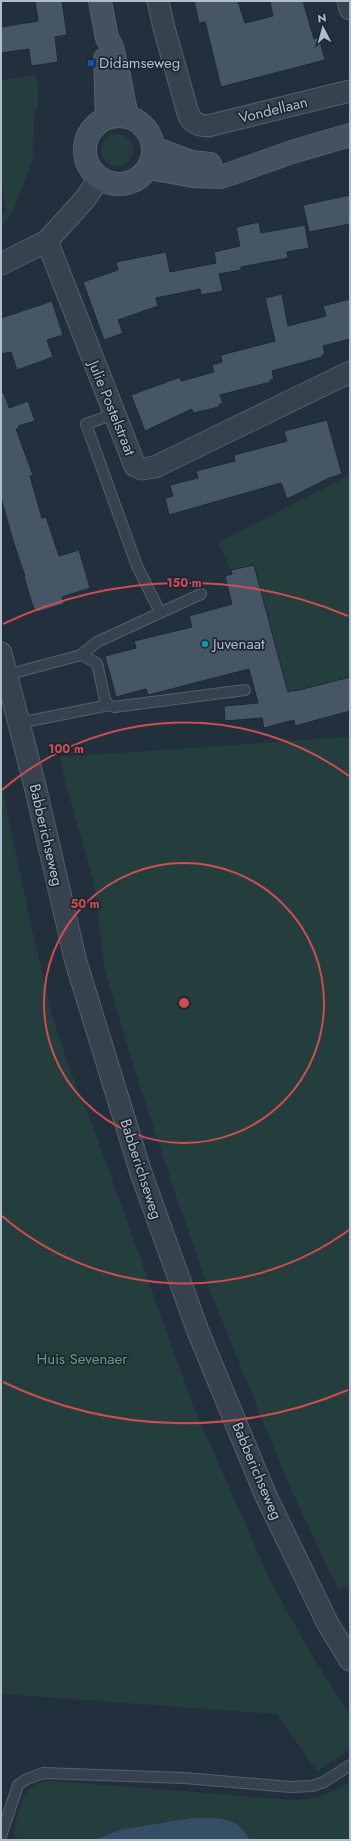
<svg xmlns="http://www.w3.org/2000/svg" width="351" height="1841" viewBox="0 0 351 1841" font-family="Jost,sans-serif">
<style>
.green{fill:#243e3e}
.water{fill:#354e65}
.building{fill:#465664;stroke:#1d2934}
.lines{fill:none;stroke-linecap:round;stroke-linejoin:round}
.lane-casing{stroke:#54606b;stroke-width:12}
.street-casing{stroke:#54606b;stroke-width:23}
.secondary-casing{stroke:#54606b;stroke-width:24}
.lane{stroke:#36424d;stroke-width:10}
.street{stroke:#36424d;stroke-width:21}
.secondary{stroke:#445160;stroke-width:22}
.ring{fill:none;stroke:#cd4d50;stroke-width:2}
.transit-dot{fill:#1a4fb4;stroke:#1b2732;stroke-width:1.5}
.culture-dot{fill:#0f9aa8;stroke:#1b2732;stroke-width:1.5}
.labels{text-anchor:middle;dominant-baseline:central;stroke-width:3.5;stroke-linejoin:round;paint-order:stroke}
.poi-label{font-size:15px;fill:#b1bdc9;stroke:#1b2732;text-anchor:start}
.street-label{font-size:15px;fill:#b1bdc9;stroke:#1b2732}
.park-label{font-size:15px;fill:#679b6e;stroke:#1b2732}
.centre{fill:#cd4d50;stroke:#1b2732;stroke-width:2}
.ring-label{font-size:12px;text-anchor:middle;font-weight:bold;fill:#cd4d50;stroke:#1b2732;stroke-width:3.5;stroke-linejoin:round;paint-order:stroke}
</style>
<rect width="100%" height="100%" fill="#22303d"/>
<g class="green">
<path d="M36,75L38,89V106L34,114L33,158L12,214L1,226V219L6,211L1,182V80Z"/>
<circle cx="117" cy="150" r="16"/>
<path d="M350,475V677L295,691L294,690L288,693L254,564L231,570L218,542Z"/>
<path d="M350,737V1588L338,1589L289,1485L204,1276L180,1207L134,1068L105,970L93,879L66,785L60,757Z"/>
<path d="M1,783L29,916L52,1015L70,1070L95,1132L194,1408L271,1582L310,1652L350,1716V1749L317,1771L277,1714L1,1694Z"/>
<path d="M54,1781L293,1800C319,1799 328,1795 350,1781V1840H250L246,1833L119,1830L95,1840H27L13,1836C17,1821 19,1796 32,1787C38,1782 47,1782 54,1781Z"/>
</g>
<path class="water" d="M192,1818C217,1818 237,1815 250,1840H95L119,1830Z"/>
<g class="building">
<path d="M35,1H62L67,35L55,37L58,62L31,66L29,49L1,53V27L38,21Z"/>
<path d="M194,1H238L245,23L273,16L270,1H303L314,39L319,37L325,60L221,87L205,22L199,23Z"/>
<path d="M350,195V224L309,232L303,205Z"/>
<path d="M259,222L261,233L305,225L309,248L287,252L288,258L241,267V270L219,274L223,291L201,295L200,289L156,298L158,306L118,320L123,333L104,340L83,282L118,270L116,262L166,252L170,272L216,263L214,252L240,246L236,227Z"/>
<path d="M282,294L288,326L326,316L323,306L350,299V339L323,346L325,354L322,355V357L272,371L274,379L270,380L271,382L220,395L223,404H219V407L193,413L192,409L145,431L131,395L180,377L181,381L214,372L212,365L222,362L221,355L275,341L265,298Z"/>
<path d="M52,301L63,335L47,340L53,357L17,370L11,352L1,354V318Z"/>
<path d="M1,393H4L9,408L28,401L35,421L18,426L19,428L16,429L33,475L30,476L42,518L46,517L59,556L79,550L90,588L62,597L64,604L37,612L36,609L34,610L24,577L25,576L14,544L1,498Z"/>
<path d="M327,420L342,474L329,478L287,499L281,483L169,515L165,498L173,496L170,485L198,478L196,471L235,461L234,455L287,441L284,431Z"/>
<path d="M254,565L288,692L295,690V691L350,677V711L295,726L294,720L264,728L262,718L225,721L224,706L258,703L249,669L148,695L146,689L116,697L105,656L136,648L134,641L192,627L189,616L232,604L225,576L232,574L231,570Z"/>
</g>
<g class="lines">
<g class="lane-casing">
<g id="lane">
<path d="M114,414L86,424L137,566L160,612"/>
<path d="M81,655L97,663L105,700L109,705L114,707L245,690"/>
<path d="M6,675L81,655L97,642L201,594"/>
<path d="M19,723L109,705"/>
<path d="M1,1836L18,1785L25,1780L43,1773L184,1778L291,1787L312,1786L324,1782L350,1765"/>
</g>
</g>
<g class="street-casing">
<g id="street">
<path d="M158,1L164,28L188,113C191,122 198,126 208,126L350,91"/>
<path d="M348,1L350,9"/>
<path d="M47,241L135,466L142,469L155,467L350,372"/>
<path d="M1,264L47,241L85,199L99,179"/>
<path d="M1,653L35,786L76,962L141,1173L199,1334L266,1496L328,1624L350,1660"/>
</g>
</g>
<g class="secondary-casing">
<g id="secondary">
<path d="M100,1L107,38L112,47L119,76L127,117"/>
<path d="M105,59L107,118"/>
<circle cx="119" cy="150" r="34"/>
<path d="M154,148L191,162L210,164"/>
<path d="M149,168L193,176L221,177L292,152L350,135"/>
</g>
</g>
<use href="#lane" class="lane"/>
<use href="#street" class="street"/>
<use href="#secondary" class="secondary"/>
</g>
<g class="ring">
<circle cx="184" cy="1003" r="140"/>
<path d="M349 1230A280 280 0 0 1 2 1216M2 790A280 280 0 0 1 349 776"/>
<path d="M348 1390A420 420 0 0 1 3 1382M3 624A420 420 0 0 1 348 616"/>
</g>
<rect class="transit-dot" x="87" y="59" width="8" height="8" rx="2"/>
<circle class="culture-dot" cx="205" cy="644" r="4"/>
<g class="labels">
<g class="poi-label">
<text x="99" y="63">Didamseweg</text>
<text x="213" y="644">Juvenaat</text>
</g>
<g class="street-label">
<text transform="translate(273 110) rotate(-14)">Vondellaan</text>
<text transform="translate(112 408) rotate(68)">Julie Postelstraat</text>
<text transform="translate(46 835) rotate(77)">Babberichseweg</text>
<text transform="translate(141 1169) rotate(72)">Babberichseweg</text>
<text transform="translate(257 1471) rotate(67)">Babberichseweg</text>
</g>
<g class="park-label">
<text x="82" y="1359">Huis Sevenaer</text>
</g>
</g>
<circle cx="184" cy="1003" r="6" class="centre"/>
<g class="ring-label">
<text x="184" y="587">150 m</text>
<text x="66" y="753">100 m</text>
<text x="85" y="908">50 m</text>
</g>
<rect width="351" height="1841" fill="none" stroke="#b1bdc9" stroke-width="4"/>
<g transform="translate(323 28) rotate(354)" stroke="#1b2732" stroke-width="3" paint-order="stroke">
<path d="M0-3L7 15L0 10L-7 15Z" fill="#b1bdc9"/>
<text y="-6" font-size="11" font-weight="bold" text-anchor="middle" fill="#b1bdc9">N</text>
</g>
</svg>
